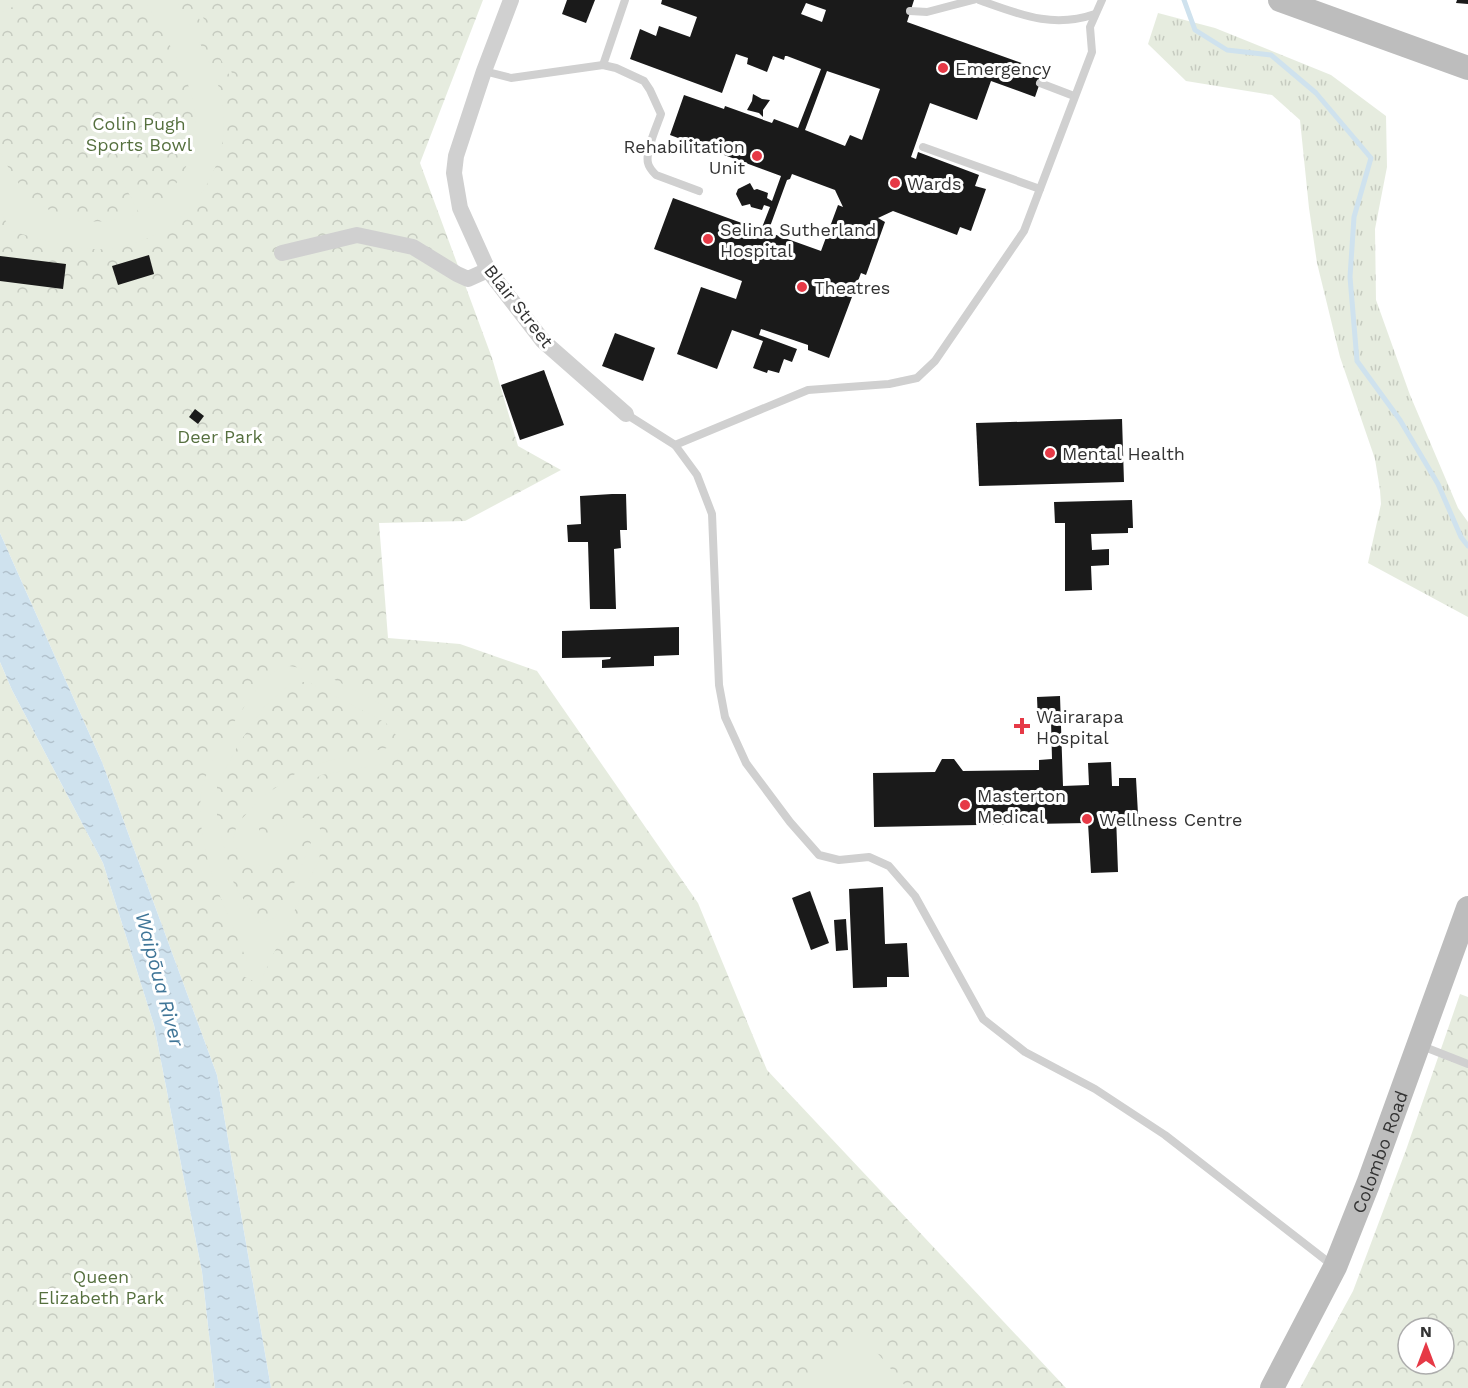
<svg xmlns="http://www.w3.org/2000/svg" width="1468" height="1388" viewBox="0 0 1468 1388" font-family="'Work Sans',sans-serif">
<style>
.grass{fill:url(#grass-tufts)}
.park{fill:url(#park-crowns);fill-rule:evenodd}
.pitch{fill:#e6ecdf;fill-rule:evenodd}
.water{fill:url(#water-ripples)}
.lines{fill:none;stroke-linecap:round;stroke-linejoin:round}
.stream{stroke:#cfe2ee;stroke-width:5}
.building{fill:#1a1a1a;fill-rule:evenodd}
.lane{stroke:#d0d0d0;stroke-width:8}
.street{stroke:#d0d0d0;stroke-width:16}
.secondary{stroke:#bdbdbd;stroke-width:24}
.poi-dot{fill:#e63946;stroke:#fff;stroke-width:2}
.labels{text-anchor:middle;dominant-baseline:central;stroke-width:6;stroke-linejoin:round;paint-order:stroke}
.poi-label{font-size:18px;fill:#333;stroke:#fff;text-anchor:start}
.park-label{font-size:18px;fill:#56703f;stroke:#fff}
.street-label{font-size:18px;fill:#333;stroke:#fff}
.water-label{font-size:20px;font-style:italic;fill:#3f7597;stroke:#fff}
</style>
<defs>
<pattern id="grass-tufts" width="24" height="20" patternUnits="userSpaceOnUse" patternTransform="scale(1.5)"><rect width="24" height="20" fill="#e6ecdf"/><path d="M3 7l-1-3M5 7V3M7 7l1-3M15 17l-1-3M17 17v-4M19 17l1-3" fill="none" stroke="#c6cbc0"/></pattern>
<pattern id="park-crowns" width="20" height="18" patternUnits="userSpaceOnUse" patternTransform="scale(1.5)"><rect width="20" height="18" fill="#e6ecdf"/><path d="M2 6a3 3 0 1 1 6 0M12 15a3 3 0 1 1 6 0" fill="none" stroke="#c6cbc0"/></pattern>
<pattern id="water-ripples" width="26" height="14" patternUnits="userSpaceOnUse" patternTransform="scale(1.5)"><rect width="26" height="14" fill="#cfe2ee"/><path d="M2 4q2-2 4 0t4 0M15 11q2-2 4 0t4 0" fill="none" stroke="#b2c2cd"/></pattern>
</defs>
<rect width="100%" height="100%" fill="#fff"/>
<path class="grass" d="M1158,13L1215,28L1331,75L1386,116L1387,167L1375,229L1376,300L1410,395L1458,508L1468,522V617L1368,563L1381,504L1380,490L1375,459L1340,357L1317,263L1309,208L1300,120L1272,95L1186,81L1148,44Z"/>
<g class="park">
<path d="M0,0H483L420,163L492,358L518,446L561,470L465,521L379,523L388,638L460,644L537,671L698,903L767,1070L1066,1388H271L217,1075L102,762L0,533Z"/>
<path d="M0,662L12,690L103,863L154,1025L202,1272L215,1388H0Z"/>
<path d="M1460,994L1468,997V1388H1300L1353,1291L1406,1150ZM1408,1328H1444V1364H1408Z"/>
</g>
<g class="pitch">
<path d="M0,0H27L0,13Z"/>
<path d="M145,0H176C192,30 213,61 221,95C238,170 181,244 105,249C73,251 42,239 11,231L0,210V152C8,167 16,183 29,195C59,224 102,228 139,213L118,173L128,168L149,208C164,200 176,186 184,171C217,109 173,54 145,0Z"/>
<path d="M189,0H194L244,96L241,97Z"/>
<path d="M289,666L318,671L390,709L405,721L410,732V739L394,759L377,765L321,775L285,799L259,825V837L265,839L299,817L310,819L319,824L322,840L319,860L259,984L241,975L248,963C227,910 195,853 201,794C203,774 227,732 238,716C248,702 259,683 272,673C276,669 284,668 289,666ZM292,682H308L386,723L396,735L392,747L335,759L302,769L261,798L237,824L233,839L240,856L253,866C266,864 283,866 290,853C294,846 293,840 299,835H307L311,843L293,886L274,918L261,924L251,911L234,884L217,821V786L239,743L265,706Z"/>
<path d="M863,1336L907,1388H801Z"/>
</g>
<path class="water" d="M0,533L102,762L217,1075L271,1388H215L202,1272L154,1025L103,863L12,690L0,662Z"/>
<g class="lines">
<path class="stream" d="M1184,0L1195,30L1227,50L1271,55L1316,93L1371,158L1354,217L1350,277L1357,361L1400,420L1438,484L1461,537L1468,546"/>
</g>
<g class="building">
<path d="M567,0H595L586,23L562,14Z"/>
<path d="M662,0H914L907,22L1044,71L1035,97L991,81L977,120L930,103L911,157L916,159L918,152L979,175L975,186L986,189L971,231L960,227L957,235L893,211L878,218L885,222L866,275L861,273L829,358L808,350V345L761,329L759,335L797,349L792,362L784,359L779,373L768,370L767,373L753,368L763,341L732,330L717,369L677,354L701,287L736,299L742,281L654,249L673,198L761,230L770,207L764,205L762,210L751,207L750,204L742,206L736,194L738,189L750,183L754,190L757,189L768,193L767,198L772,201L781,176L670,135L684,95L724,109L725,106L772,123L774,119L798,128L821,69L787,56H785L784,60L773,56L767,72L747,64L748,58L736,54L722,93L630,59L640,29L656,36L659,26L690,37L697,17L661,4ZM806,3L826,10L822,22L801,14ZM827,71L880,89L862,140L850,135L845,146L805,130ZM792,174L835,190L843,207L838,205L821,251L768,232L787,180L790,179Z"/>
<path d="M1457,0H1468V4L1456,3Z"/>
<path d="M753,94L762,99L770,100L763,110V117L759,113L747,110L752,101Z"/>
<path d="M149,255L154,274L118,285L112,266Z"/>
<path d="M0,256L66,264L63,289L0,281Z"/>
<path d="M615,333L655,348L643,381L602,366Z"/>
<path d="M544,370L564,425L520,440L501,385Z"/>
<path d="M195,409L204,416L198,424L189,417Z"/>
<path d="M1122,419L1124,482L979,486L976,423Z"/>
<path d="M612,494H626L627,530H620L621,548L614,549L616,609H590L588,542H568L567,525L581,524L580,496Z"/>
<path d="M1132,500L1133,528H1128V533L1091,534L1092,550L1109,549V565L1091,566L1092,590L1065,591V523H1055L1054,502Z"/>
<path d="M679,627V655L654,656V666L602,668V660L610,659L611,657L562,658V631Z"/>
<path d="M1060,696L1063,786L1089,785L1088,763L1111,762L1112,786H1119V778H1136L1138,814L1116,815L1118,872L1091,873L1088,823L874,827L873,773L935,772L942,759H954L963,771L1039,770V760L1052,759L1051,721L1038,722L1037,697Z"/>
<path d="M883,887L885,944L907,943L909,977H887V987L853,988L849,889Z"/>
<path d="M810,891L829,943L811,950L792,898Z"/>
<path d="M846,919L848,950L836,951L834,920Z"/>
</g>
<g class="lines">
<g class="lane">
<path d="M979,0C1019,14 1052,29 1095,14"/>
<path d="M910,11L927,12L973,0"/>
<path d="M603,65L625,0"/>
<path d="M484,71L511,78L603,65L616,68L644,81L650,90L661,114C657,126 645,151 648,163C649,168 653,172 656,175L699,191"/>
<path d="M1040,83L1074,96"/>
<path d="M923,147L1040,189"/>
<path d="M626,414L675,445L697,475L712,514L719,685L725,717L746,763L790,822L819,855L839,860L869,857L889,866L915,896L983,1019L1025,1052L1095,1089L1165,1135L1332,1265"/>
<path d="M675,445L808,390L889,384L917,378L935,361L1024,231L1092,52L1090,27L1102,0"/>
<path d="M1422,1046L1468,1064"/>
</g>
<g class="street">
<path d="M511,0L484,71L456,156L454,173L460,208L488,270L543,341L626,414"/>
<path d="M282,253L357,235L413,247L457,274L468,279L488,270"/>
</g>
<g class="secondary">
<path d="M1280,0L1468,68"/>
<path id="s1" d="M1272,1388L1335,1267L1368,1184L1468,908"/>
</g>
</g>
<g class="poi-dot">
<circle cx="943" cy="68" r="6"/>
<circle cx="757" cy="156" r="6"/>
<circle cx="895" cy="183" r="6"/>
<circle cx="708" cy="239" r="6"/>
<circle cx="802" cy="287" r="6"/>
<circle cx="1050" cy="453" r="6"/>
<path d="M1019 717h6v6h6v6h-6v6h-6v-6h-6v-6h6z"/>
<circle cx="965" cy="805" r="6"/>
<circle cx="1087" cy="819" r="6"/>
</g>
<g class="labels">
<g class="poi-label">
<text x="955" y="68">Emergency</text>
<text x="745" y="146" text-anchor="end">Rehabilitation<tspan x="745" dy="21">Unit</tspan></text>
<text x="907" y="183">Wards</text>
<text x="720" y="229">Selina Sutherland<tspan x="720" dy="21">Hospital</tspan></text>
<text x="814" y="287">Theatres</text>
<text x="1062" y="453">Mental Health</text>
<text x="1036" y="716">Wairarapa<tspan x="1036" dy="21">Hospital</tspan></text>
<text x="977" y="795">Masterton<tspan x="977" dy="21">Medical</tspan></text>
<text x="1099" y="819">Wellness Centre</text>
</g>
<g class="park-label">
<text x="139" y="123">Colin Pugh<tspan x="139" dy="21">Sports Bowl</tspan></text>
<text x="220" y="436">Deer Park</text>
<text x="101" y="1276">Queen<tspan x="101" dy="21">Elizabeth Park</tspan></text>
</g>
<g class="street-label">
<text transform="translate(519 306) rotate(52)">Blair Street</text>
<text stroke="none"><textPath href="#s1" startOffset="260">Colombo Road</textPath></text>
</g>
<g class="water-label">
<text transform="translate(160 979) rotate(75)">Waipōua River</text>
</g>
</g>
<g transform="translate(1426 1346)"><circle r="28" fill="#ffffff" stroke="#adadad" stroke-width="1.5"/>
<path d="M0-4.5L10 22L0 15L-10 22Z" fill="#e63946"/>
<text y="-9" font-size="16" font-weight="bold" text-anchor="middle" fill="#333333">N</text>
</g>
</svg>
